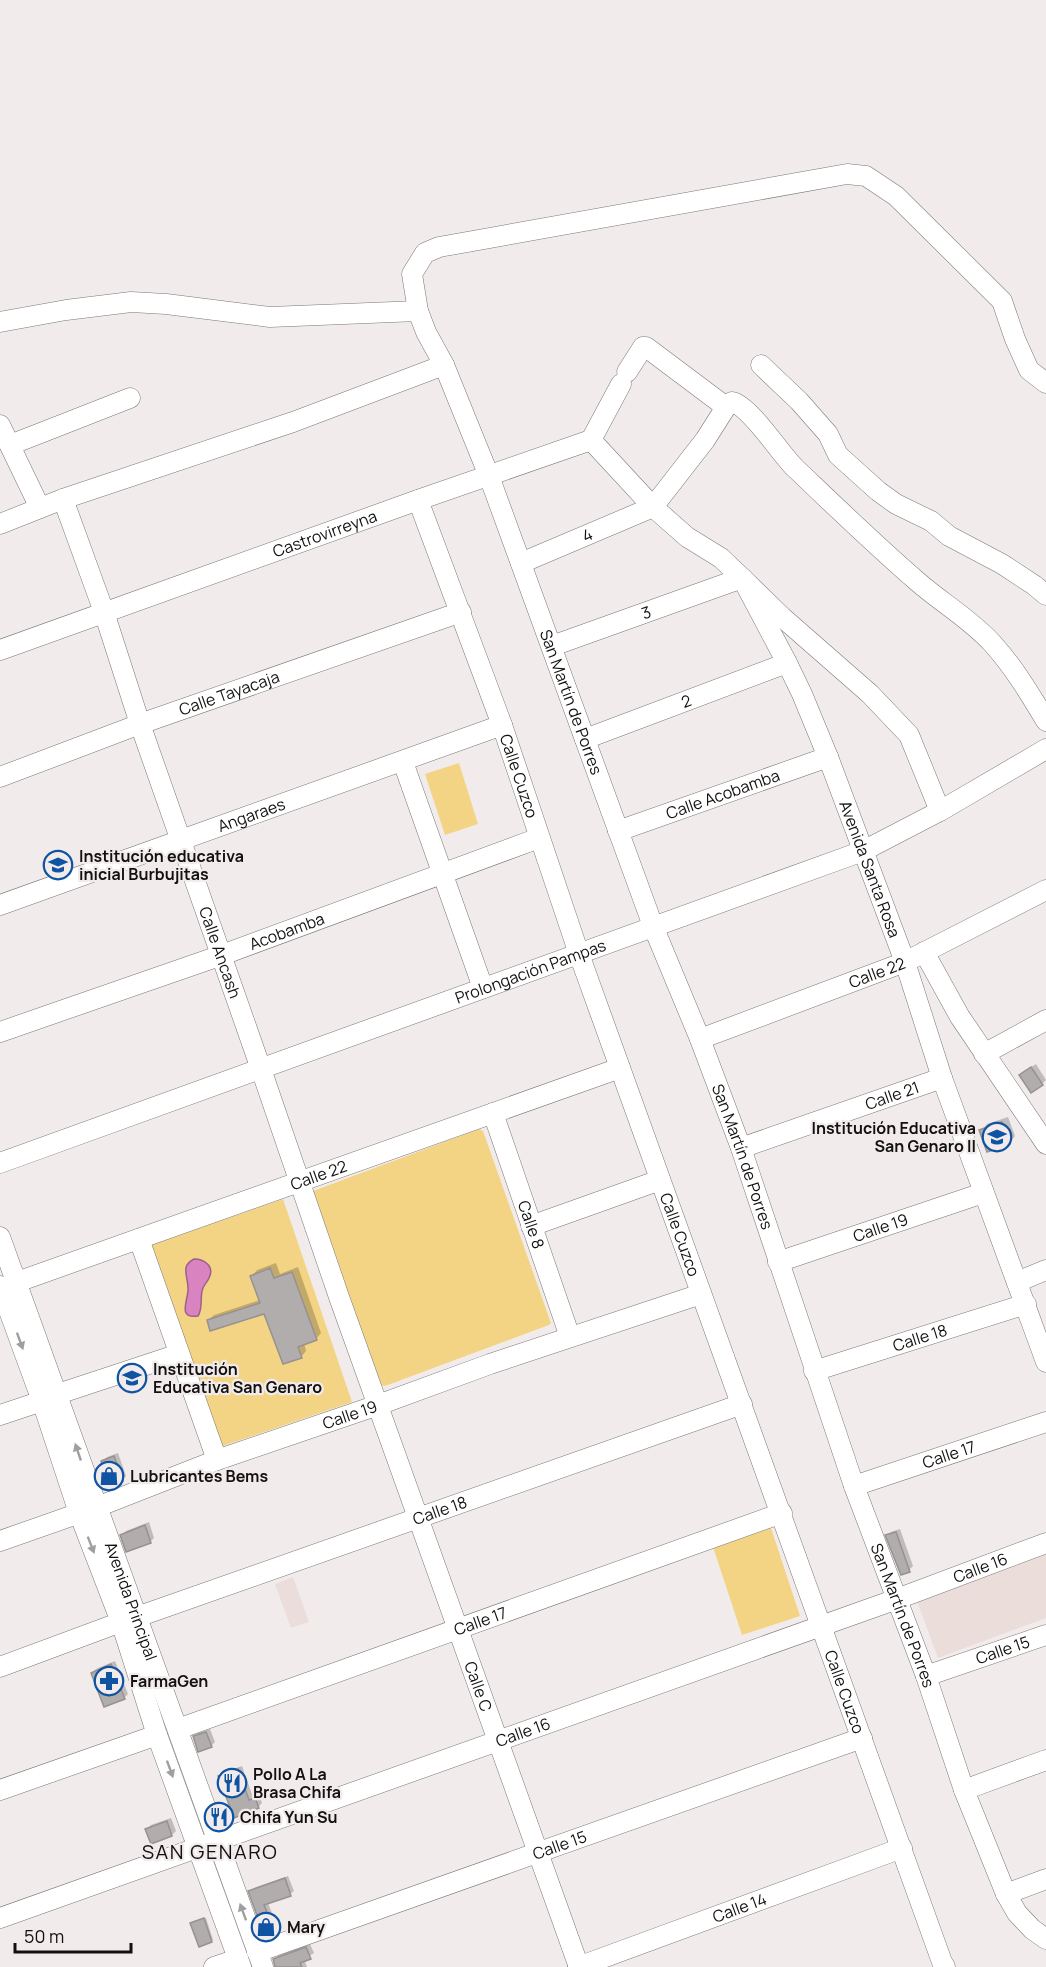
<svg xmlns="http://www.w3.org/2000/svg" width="1046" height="1967" viewBox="0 0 1046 1967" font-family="Manrope,sans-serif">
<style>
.built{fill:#ebddd9}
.green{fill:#f3d484}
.water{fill:#d984c0;stroke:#9d618b;stroke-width:1.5}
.shadow{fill:#0003}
.building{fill:#b2adad;stroke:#979292;stroke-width:1.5}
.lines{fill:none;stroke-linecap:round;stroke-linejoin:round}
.minor-casing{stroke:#7c7776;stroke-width:21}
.minor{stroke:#fff;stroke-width:20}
.oneway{fill:#a09f9f}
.labels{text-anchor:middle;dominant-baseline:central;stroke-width:4.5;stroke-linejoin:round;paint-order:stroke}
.street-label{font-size:16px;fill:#121010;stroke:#f1eceb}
.poi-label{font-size:16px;font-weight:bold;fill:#121010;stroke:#f1eceb;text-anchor:start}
.quarter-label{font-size:20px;letter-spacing:1.5px;fill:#121010;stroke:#f1eceb}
</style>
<rect width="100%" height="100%" fill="#f1eceb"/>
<g class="built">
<path d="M1046,1553V1618L938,1658L917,1601Z"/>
<path d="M293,1577L309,1622L291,1628L275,1584Z"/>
</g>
<g class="green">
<path d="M459,763L478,824L445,835L425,774Z"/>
<path d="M479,1129L483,1131L551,1323L549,1325L385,1386L381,1385L313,1198V1191Z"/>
<path d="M283,1199L352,1402L217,1448L148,1246Z"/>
<path d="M771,1528L800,1616L742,1635L713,1547Z"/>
</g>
<path class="water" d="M194,1259C204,1259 215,1266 209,1278C207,1283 203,1285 202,1291C200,1300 203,1308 198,1316C176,1319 189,1299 188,1288C188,1276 180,1266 194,1259Z"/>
<g class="shadow">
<path d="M1036,1064L1046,1080L1042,1084L1025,1071Z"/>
<path d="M1008,1117L1015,1136L1009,1143L981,1131L987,1124Z"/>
<path d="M276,1263L280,1274L298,1267L321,1333L316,1339L304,1343L306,1351L301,1357L265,1312L208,1320L214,1315L260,1300L252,1276L257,1270Z"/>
<path d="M118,1453L126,1476L122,1480L103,1461L107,1457Z"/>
<path d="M149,1522L154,1538L150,1542L122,1535L126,1531Z"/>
<path d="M900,1529L913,1566L909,1570L901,1573L887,1536L891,1532Z"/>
<path d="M115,1661L128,1694L124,1698L92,1673L96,1669Z"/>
<path d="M210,1729L215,1742L211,1746L194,1737L198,1733Z"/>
<path d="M242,1766L253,1797L259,1795L262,1803L258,1807L221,1812L231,1806L220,1776L224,1772Z"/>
<path d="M171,1818L176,1831L172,1835L147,1829L151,1825Z"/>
<path d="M288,1876L294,1891L290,1894L268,1903L278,1928L275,1931L250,1892L254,1888Z"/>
<path d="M206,1918L213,1940L212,1941L193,1922Z"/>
<path d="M310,1944L314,1953L304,1959L307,1967H276L275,1960L279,1955Z"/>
</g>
<g class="building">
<path d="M1031,1067L1043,1085L1031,1093L1019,1075Z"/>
<path d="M1002,1122L1010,1144L987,1152L979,1130Z"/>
<path d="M270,1268L274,1278L292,1272L317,1340L298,1347L302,1358L283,1364L264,1314L210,1331L207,1320L260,1303L250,1276Z"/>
<path d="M114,1456L123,1481L110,1485L101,1461Z"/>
<path d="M145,1525L151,1543L126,1552L120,1535Z"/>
<path d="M896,1532L910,1572L901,1575L885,1535Z"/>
<path d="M111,1664L125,1699L104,1707L91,1673Z"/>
<path d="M206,1732L212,1747L198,1752L193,1736Z"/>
<path d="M238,1769L249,1800L255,1798L259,1808L224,1822L220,1811L230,1807L218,1776Z"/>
<path d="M167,1821L172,1836L151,1844L145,1829Z"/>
<path d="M285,1878L291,1896L264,1905L276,1933L265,1937L248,1891Z"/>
<path d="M204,1918L212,1942L199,1947L190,1923Z"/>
<path d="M306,1947L311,1959L300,1963L302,1967H275L273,1959Z"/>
</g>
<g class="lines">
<g class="minor-casing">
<g id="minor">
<path d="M0,322L66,310L131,302L166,304L270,317L418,311"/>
<path d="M444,365L426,332L418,311L412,274L425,253L439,247L847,174L866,176L896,196L1002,301L1015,339L1029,370L1046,383"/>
<path d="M761,365L799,401L828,434L838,455L878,491L896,504L931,521L949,536L1002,564L1034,585L1046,595"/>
<path d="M627,372L643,347H646L726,407"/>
<path d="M0,425L40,508"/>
<path id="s1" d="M591,440L653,507L687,537L721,558L742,578L787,663L802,694L828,757L905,962L942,1078L1046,1362"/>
<path d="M10,445L130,398"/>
<path id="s2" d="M63,499L104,612L140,724L261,1069L339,1297L579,1967"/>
<path id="s3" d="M418,500L502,725L579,954L942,1962L945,1967"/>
<path id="s4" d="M0,524L63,499L293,422L444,365L489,476L653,926L700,1039L741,1148L854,1486L926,1676L964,1790L1006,1894L1017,1913L1032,1929L1046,1939"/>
<path id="s5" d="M521,563L653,507L705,440L726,407L732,402C750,406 779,452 794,467C835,506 875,545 918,582C942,603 970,619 992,643C1013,666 1030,694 1046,721"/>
<path id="s6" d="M552,646L742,578L782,617L870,694L909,735L940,811"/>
<path id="s7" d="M0,650L418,500L591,440L621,384"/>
<path id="s8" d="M585,739L787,663"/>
<path d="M403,762L483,988"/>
<path id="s9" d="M0,777L140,724L461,612"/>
<path id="s10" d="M618,831L828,757"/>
<path id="s11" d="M0,905L502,725"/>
<path d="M924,952L960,1017L1046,1144"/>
<path id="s12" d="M0,1032L222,955L539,838"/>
<path id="s13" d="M700,1039L905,962L1046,890"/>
<path d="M984,1054L1046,1020"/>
<path id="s14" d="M493,1113L570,1337"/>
<path id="s15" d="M741,1148L942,1078"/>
<path id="s16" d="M0,1163L863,851L940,811L1046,749"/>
<path d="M531,1226L660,1180"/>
<path id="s17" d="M0,1237L263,1967"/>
<path d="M139,1239L217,1460"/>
<path id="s18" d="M778,1262L983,1193"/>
<path id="s19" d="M17,1282L620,1068"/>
<path d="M1017,1282L1046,1270"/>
<path d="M0,1286L42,1401L79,1513L121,1622L157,1735L241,1967"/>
<path id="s20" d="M814,1371L1026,1304"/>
<path d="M58,1394L179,1354"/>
<path d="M0,1415L42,1401"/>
<path id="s21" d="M854,1486L1046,1422"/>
<path id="s22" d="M0,1541L97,1507L217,1460L378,1405L490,1364L701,1294"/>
<path id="s23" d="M137,1617L742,1404"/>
<path d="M0,1667L121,1622"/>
<path id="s24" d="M926,1676L1046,1635"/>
<path id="s25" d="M178,1729L782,1513"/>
<path d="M0,1790L157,1735"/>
<path d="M964,1790L1046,1760"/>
<path d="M1006,1894L1046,1879"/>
<path id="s26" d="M0,1918L897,1599L1046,1543"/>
<path id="s27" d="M257,1952L862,1738"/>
<path d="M214,1967L238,1959"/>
<path id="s28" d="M578,1967L902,1848"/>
</g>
</g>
<use href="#minor" class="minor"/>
</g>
<defs><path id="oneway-solid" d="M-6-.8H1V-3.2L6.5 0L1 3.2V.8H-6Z" transform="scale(1.5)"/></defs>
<g class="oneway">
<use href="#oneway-solid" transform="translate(20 1341) rotate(70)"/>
<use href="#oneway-solid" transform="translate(78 1452) rotate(-109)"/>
<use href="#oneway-solid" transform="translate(91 1545) rotate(69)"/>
<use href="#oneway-solid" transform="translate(170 1769) rotate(70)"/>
<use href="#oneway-solid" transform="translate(243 1912) rotate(-110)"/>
</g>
<defs>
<g id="school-ring" transform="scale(1.5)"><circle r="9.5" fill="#f1eceb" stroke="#1053a3" stroke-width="1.5"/><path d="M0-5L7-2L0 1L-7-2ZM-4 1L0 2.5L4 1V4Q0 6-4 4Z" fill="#1053a3"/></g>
<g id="shop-ring" transform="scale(1.5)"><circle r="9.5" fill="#f1eceb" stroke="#1053a3" stroke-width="1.5"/><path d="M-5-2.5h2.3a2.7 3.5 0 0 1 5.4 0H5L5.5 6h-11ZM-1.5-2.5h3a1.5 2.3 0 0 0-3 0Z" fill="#1053a3"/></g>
<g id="pharmacy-ring" transform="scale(1.5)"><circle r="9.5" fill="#f1eceb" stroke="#1053a3" stroke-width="1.5"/><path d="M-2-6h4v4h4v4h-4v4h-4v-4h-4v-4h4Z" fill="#1053a3"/></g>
<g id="restaurant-ring" transform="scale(1.5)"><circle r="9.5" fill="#f1eceb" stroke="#1053a3" stroke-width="1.5"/><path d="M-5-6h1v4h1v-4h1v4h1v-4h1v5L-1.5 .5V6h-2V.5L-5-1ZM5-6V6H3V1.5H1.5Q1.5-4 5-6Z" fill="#1053a3"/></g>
</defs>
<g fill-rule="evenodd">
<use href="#school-ring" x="58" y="865"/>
<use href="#school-ring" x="997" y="1137"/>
<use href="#school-ring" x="132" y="1378"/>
<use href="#shop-ring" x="109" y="1476"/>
<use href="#pharmacy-ring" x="109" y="1681"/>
<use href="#restaurant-ring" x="232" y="1783"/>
<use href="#restaurant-ring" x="219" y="1817"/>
<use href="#shop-ring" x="266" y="1927"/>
</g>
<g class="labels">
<g class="street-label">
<text stroke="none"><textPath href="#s7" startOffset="345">Castrovirreyna</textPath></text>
<text stroke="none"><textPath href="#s5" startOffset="72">4</textPath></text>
<text stroke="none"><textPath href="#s6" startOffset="100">3</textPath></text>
<text stroke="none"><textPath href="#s9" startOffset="244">Calle Tayacaja</textPath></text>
<text stroke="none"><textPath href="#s8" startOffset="108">2</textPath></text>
<text stroke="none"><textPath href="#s4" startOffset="832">San Martín de Porres</textPath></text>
<text stroke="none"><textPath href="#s3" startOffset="294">Calle Cuzco</textPath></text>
<text stroke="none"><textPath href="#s10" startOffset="111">Calle Acobamba</textPath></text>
<text stroke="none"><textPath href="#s11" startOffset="267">Angaraes</textPath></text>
<text stroke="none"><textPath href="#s1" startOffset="524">Avenida Santa Rosa</textPath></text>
<text stroke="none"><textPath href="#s12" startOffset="304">Acobamba</textPath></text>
<text stroke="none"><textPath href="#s2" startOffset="480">Calle Ancash</textPath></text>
<text stroke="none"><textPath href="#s16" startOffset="564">Prolongación Pampas</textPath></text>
<text stroke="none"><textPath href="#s13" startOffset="189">Calle 22</textPath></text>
<text stroke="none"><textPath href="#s15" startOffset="160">Calle 21</textPath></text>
<text stroke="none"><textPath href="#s4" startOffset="1318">San Martín de Porres</textPath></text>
<text stroke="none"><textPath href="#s19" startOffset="320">Calle 22</textPath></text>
<text stroke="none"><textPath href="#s14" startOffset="118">Calle 8</textPath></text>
<text stroke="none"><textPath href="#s18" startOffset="108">Calle 19</textPath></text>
<text stroke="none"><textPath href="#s3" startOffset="780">Calle Cuzco</textPath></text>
<text stroke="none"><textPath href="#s20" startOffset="111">Calle 18</textPath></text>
<text stroke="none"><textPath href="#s22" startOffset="372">Calle 19</textPath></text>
<text stroke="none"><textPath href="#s21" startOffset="100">Calle 17</textPath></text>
<text stroke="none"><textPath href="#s23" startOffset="321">Calle 18</textPath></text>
<text stroke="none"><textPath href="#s26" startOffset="1041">Calle 16</textPath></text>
<text stroke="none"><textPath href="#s17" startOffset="387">Avenida Principal</textPath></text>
<text stroke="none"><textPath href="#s4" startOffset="1804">San Martín de Porres</textPath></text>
<text stroke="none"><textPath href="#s25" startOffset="321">Calle 17</textPath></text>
<text stroke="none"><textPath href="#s24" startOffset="81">Calle 15</textPath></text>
<text stroke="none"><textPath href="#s2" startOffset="1258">Calle C</textPath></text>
<text stroke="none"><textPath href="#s3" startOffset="1266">Calle Cuzco</textPath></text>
<text stroke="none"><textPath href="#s26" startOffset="555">Calle 16</textPath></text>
<text stroke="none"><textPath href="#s27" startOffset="321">Calle 15</textPath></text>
<text stroke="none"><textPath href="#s28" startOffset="172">Calle 14</textPath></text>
</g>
<g class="poi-label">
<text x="79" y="856">Institución educativa<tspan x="79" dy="18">inicial Burbujitas</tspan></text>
<text x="976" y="1128" text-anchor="end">Institución Educativa<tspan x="976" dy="18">San Genaro II</tspan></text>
<text x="153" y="1369">Institución<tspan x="153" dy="18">Educativa San Genaro</tspan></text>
<text x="130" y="1476">Lubricantes Bems</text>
<text x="130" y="1681">FarmaGen</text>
<text x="253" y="1774">Pollo A La<tspan x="253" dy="18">Brasa Chifa</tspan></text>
<text x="240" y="1817">Chifa Yun Su</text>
<text x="287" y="1927">Mary</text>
</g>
<g class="quarter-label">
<text x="210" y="1851">SAN GENARO</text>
</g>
</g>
<path d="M15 1943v9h116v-9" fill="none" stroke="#121010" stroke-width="3"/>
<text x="24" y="1943" font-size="18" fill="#121010" stroke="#f1eceb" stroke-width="4.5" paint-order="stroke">50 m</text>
</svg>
